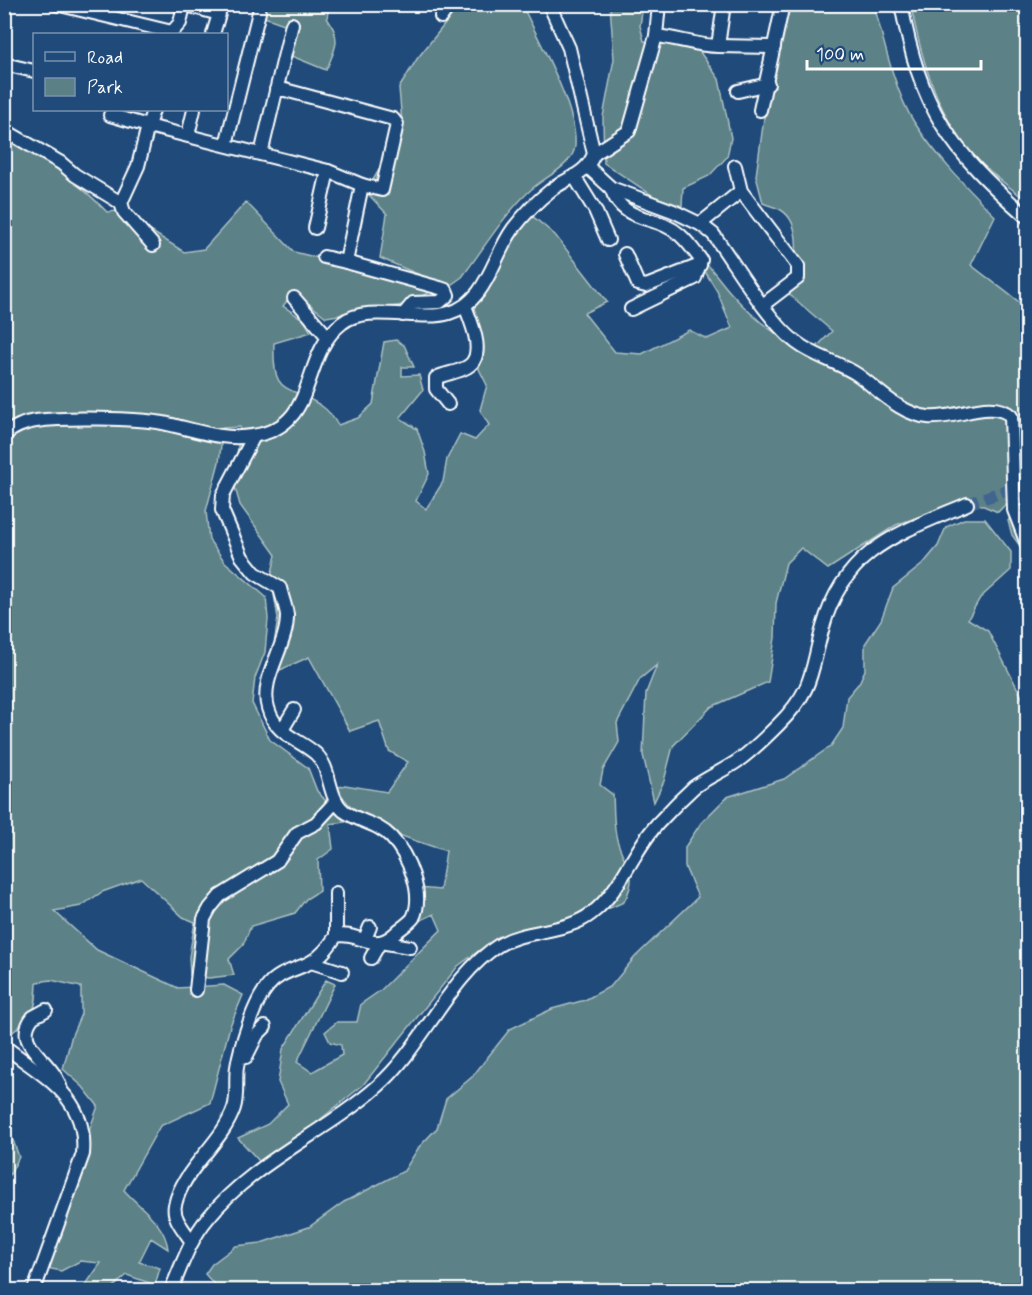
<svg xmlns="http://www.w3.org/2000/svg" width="1032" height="1295" viewBox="0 0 1032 1295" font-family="Mynerve,sans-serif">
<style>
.green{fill:#5b8186;stroke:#adc0c2;stroke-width:1.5}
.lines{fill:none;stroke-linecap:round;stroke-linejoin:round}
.street-tunnel{stroke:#41658e;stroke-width:12;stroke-dasharray:12 6;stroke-linecap:butt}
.street-casing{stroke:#fff;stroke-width:16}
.street{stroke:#1f4a7a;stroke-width:12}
</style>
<rect width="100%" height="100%" fill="#1f4a7a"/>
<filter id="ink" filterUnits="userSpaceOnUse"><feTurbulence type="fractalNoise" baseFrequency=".0167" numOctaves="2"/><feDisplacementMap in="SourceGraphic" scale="12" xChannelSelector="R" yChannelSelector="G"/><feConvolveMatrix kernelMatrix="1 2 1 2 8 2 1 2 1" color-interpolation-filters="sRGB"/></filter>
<g filter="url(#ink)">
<g class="green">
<path d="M250,5H329L327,18C342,39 336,48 326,70L284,53L287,25L253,13Z"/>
<path d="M460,5H522C538,39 578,109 575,146C573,165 547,176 534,187C506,211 484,248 462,277L448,287L380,258L387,214L366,192L393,146L402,123L399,88L417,59Z"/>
<path d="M610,5H643L640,26L644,41L697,48L719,79L731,138L727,157L709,176L683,188L682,206L655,197L604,163L603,117L614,59Z"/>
<path d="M790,5H874C883,38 895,93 914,122C936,156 966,187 995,216L971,265L1027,308V482L998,512L967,499L896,525L828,569L801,548L786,563L776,603L775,638L768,682L711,707L673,746L664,781L654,802L643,755L646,693L657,665L640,679L617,723L619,742L603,770L600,785L613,795C614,810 613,829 618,843C627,870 639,873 624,902L610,908H588L567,919L507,936L480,950L458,966L363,1085L301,1135L260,1162L238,1138L268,1124L288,1104L278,1082L283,1049L326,980L335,984L297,1062L312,1072L342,1055L341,1045L330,1042L325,1032L337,1022H357L361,1004L381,990L441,930L434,914L415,923L419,888L440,890L446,851C406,837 360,828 337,788L345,785L387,792L408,762L389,751L379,721L350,731L309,657L260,679L274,644L278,618L271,577L276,555L240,505L234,484L240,427L223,428L219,462L206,511L209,540L225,562L266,597L268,619L265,652L255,678L252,703L270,740L308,768L317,791L345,822L330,824L333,849L318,860L319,891L306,899L295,913L251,926L243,945L229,959L234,975L209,978L190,975L189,957L195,922L183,917L141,878L102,892L81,906L54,911L97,950L178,988L224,985L243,995L230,1026L210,1103L160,1126L124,1190C141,1209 165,1223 168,1249L151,1238L139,1262L160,1268L155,1285L127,1275L110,1290H82L101,1263L80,1261L61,1271L42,1267L77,1148L89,1131L98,1106L83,1087L63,1069L72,1035L81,1014V987L51,980L37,982C36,1014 34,1015 9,1035L5,1033L4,135C44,157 76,180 107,212L119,211L184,252L204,249L246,202L294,252L409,280L430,292L403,305L326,317L294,292L283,306L304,320L311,332L274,343C272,399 287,382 323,407C329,411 334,419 338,425L358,418L373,404L384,342L396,340L404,345L414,367H402V376L419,375L423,390L400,418L417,429L425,452L429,474L416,501L426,509L443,482L447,459L460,434L475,440L489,425L480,410L487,385L479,369L481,334L465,296L500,260L513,225L531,215L555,235L607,302L584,313L615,352L642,354L689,330L707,339L732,328L717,291L690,247C707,261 716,276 730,292C753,318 780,340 811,353L832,331L790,295C794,272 806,225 781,210C776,207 769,206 763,203L756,176L765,111Z"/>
<path d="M911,5H1027V201C1009,186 986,171 971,153C937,114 920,54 911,5Z"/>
<path d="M1027,495V556L1012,535L1008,521Z"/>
<path d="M964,519H985L1011,552V570L980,598L968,619L988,631L1027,707V1290H219L205,1274L212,1264L236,1246L261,1243L309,1227L344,1202L404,1171L419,1147L437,1128L446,1099L472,1077L510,1029L552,1009L585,1000L611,986L635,957L698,897L685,867V847L701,823L727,797L784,779L831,746L843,728L847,697L859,683L865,670V644L881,620L893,588L923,564L938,546L946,527Z"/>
<path d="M5,1127L13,1140L19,1157L5,1184Z"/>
</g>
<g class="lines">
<path class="street-tunnel" d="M967,504L1028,483"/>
<g class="street-casing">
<g id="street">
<path d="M56,4L172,32L171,34"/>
<path d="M183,4L219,14L213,34"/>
<path d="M659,4L656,36C678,38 697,46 718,46L724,4"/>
<path d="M901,4C921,110 948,148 1028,218"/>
<path d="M441,17L450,4"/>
<path d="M172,32L180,23L184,5"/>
<path d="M718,46L774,47"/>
<path d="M4,64L34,71"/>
<path d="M276,90H285L393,119L397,124L382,190L362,185"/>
<path d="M738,91L768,84"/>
<path d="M153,110L148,126L328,171L362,185L346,262L440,288L446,290L448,295L440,302L413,303L403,315"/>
<path d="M760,110L783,4"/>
<path d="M4,130L61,163L75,175L121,203L138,166L148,126L110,115"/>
<path d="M188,135L194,110"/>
<path d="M226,145L259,12"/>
<path d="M261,154L292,24"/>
<path d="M594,154L629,131L656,36"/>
<path d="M735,166L741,191L798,266V278L764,304"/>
<path d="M588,167L611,188L673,211L700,224L713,234C735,264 769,323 797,343C815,357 839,362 858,375C879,390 900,414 928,417C955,420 991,398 1011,416L1014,510L1028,546"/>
<path d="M574,176L595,210L608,240"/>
<path d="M611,188C623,225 655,213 680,235C688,242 695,252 701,260L695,278L631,309"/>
<path d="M121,203L124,212L153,245"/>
<path d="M700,224L741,191"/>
<path d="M315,228L328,171"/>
<path d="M625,254L638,284L646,286L700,265"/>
<path d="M324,257L346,262"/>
<path d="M294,298L327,336"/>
<path d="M448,404L436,389V378C445,373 457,373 467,367C487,356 471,322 465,306"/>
<path d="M4,436C11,428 26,422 36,421C65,417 135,418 163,423C193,429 221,441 252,436C321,426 298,357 342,323C366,303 420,322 449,313C487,302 492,258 513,229C523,216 537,201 551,190C568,177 585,176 594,154L569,48L549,4"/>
<path d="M282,730L294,710"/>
<path d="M336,936V893"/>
<path d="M365,939L370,927"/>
<path d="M371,958L380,942L410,947"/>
<path d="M311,962L342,972"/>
<path d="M196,990L204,919L210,908L220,896L277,861L297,833L316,823L336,801"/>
<path d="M46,1010L33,1017C10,1046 55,1060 61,1090"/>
<path d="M4,1046C44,1077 88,1097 83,1154L34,1290"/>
<path d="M246,1057L257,1035L265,1027"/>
<path d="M192,1242C185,1231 172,1218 175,1205C183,1168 222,1144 234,1108C238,1096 235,1080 237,1067C240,1047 254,1002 268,986C279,972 296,970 311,962C322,956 329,946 336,936C352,932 365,944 380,942C387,941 394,935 399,930C403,927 410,922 413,918C425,894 408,855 391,837C378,823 359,822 344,811C327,797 332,769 316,754C298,738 276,736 268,708C259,678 288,646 287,615C286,607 282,597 280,588L255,573L242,557L222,510L223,495L254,436"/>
<path d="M171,1290C182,1265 190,1239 208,1218C253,1162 325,1133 378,1086C422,1048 450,975 499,945C528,928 566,934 592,913C622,890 634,847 661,820C671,809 683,797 694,787C708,777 725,770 739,760C753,750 766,737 778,725C815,688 810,672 823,627C845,548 900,533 967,504"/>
</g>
</g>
<use href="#street" class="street"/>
</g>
</g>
<rect width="1032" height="1295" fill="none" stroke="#1f4a7a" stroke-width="24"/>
<rect x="12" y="12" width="1008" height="1271" fill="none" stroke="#fff" stroke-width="2" filter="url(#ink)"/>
<rect x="33" y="33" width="195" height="78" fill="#1f4a7a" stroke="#7992af" stroke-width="1.5"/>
<rect x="45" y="52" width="30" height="9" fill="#1f4a7a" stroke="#7992af" stroke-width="1.5"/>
<text x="87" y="63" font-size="18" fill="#ffffff">Road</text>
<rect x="45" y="78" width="30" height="18" fill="#5b8186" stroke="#7992af" stroke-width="1.5"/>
<text x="87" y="93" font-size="18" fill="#ffffff">Park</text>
<path d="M807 60v9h174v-9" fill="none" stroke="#ffffff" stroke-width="3"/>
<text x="816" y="60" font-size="18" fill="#ffffff" stroke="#1f4a7a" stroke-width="4.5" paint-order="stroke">100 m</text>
</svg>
